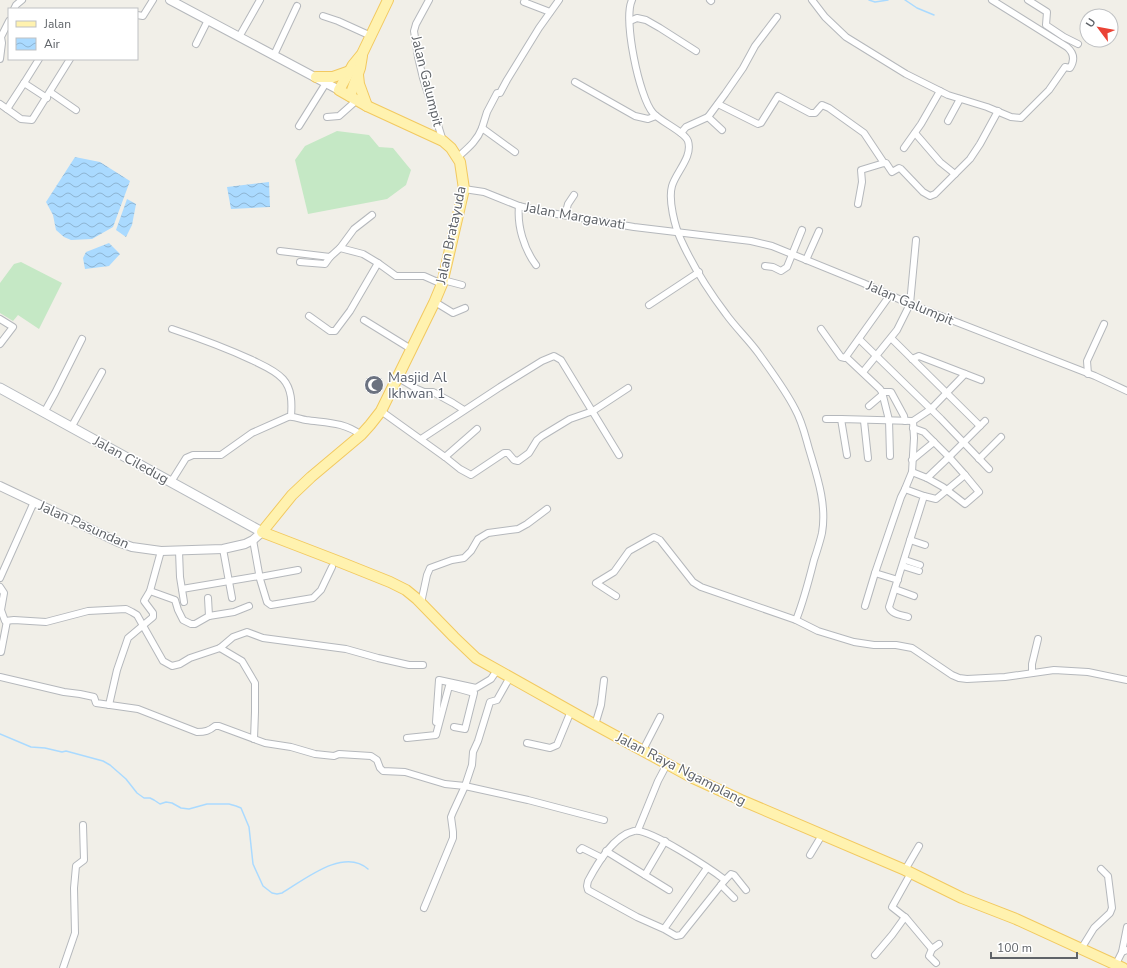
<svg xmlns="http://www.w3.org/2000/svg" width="1127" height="968" viewBox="0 0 1127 968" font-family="'Nunito Sans',sans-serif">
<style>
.grass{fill:#c5e8c5}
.water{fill:url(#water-waves)}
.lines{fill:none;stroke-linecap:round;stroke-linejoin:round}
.stream{stroke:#aadaff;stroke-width:1.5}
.minor-casing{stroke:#b5b8bc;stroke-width:8}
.tertiary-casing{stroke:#b5b8bc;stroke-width:10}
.secondary-casing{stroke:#b6babf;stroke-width:11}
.primary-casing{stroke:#f2c960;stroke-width:12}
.minor{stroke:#fff;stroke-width:6}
.tertiary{stroke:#fff;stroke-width:8}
.secondary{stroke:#fff;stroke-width:9}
.primary{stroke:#fff2af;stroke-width:10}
.labels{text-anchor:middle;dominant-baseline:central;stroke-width:3;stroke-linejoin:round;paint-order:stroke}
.street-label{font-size:14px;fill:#5f6368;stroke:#fff}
.worship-label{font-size:14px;fill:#5b616d;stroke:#fff;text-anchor:start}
</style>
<defs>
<pattern id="water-waves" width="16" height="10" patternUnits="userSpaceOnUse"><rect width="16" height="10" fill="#aadaff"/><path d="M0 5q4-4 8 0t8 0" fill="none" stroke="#8eb4d2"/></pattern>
</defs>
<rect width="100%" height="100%" fill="#f1efe8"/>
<g class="grass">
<path d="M337,131L369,135L379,147L393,148L411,170L406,185L387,199L308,214L295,160L305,146Z"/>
<path d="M21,262L62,283L39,329L18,315L13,321L0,313V283L14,264Z"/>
</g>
<g class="water">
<path d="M75,157L100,162L130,181L113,227L92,239L71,240L64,237L56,230L53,215L46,202Z"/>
<path d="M269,182L270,207L231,209L227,187Z"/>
<path d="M127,199L136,204L132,225L126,237L116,230Z"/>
<path d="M109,243L120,254L109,266L85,269L83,258L86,252Z"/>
</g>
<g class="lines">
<g class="stream">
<path d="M869,0L875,2L888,0"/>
<path d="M905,0L917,8L934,15"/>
<path d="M0,734L31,747L45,748L62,752L66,751L103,761L110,765L126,779L137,793L144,798H150L154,800L160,804L166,802L172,803L181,808L189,809L207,804H229L236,806L241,808L249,827L253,864L263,886L272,893L277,894L282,893C304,880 344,847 368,869"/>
</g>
<g class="minor-casing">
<g id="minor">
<path d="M429,0L416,24L414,31L418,57L423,78L443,141"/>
<path d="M525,0L524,2L550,12"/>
<path d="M632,0C623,19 639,97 653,113C661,122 685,132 688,141C693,157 676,172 672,186C668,200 675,227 681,240C692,264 710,293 726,314C736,328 749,340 759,354C771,371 786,391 795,409C802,421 805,435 809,449C817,476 827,504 822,533C820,542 817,551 814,560C809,580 804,600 796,620"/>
<path d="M710,0L711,1"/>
<path d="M812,0L825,17L846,37L906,74L948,95L987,107L1011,117L1021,118L1049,90L1065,67L1070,68C1075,60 1074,53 1067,47L992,0"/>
<path d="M1028,0L1047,12L1046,25L1064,37L1078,44"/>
<path d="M14,9L16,5L22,0"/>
<path d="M137,15L143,16L153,0"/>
<path d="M323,16L338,21L371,36"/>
<path d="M630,21L637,18L646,20L660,28L696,51"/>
<path d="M239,37L260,0"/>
<path d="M196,44L208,20"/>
<path d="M274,55L297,6"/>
<path d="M0,59L2,43L1,37L9,21"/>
<path d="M39,59L24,83L47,98"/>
<path d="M575,82L635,116L648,119L656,116"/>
<path d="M50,92L76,110"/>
<path d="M0,104L7,109L24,83"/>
<path d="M718,104L758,124L761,123L778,96L810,113H815L822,105L829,108L864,133L884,163"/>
<path d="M7,109L21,119L32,120L70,59"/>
<path d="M327,117L339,116L357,100"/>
<path d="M708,117L725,94L743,68L755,46L777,17"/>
<path d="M948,121L960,99"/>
<path d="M299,126L326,83"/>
<path d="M482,128L487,112L497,93H500L507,80L539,28L559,0"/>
<path d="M681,133L686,127L708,117L722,130"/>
<path d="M915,133L940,162L955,174"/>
<path d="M904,148L921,124L940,91"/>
<path d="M458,157C468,148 477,141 482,128L515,152"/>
<path d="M464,189L484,192L519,206L539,211L634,227L751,241L772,246L863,283L910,304L1095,376L1127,391"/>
<path d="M858,204L862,182L861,170L884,163H886L892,172L899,168L901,169L923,192L930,196L935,194L970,159L980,144L998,111"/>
<path d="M519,206C517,226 524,249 536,265"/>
<path d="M372,215L354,229L340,248L363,254L378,263L396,276H424L442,284"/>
<path d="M565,215L568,204L574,195"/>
<path d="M280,251L330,257L340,248"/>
<path d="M806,260L819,231"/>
<path d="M300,262L325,264L330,257"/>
<path d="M765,266L773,267L781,271L787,267L802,230"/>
<path d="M443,280L462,285"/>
<path d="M435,302L453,313L465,308"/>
<path d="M649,305L699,272"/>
<path d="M309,316L330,331H335L350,311L378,263"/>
<path d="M0,319L13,327L0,344"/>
<path d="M364,320L411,349"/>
<path d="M172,329C199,338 226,348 252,360C262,365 275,370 283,379C292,389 292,403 291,416"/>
<path d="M821,329L841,357L845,358L890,295"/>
<path d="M891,338L980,426"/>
<path d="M859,339L941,419L989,469"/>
<path d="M846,357L880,389L882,392L889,420L890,456"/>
<path d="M912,359L919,356L981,380"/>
<path d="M863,372L897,330L910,304L916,240"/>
<path d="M1088,374L1087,361L1104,324"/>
<path d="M397,377L417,389L424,392H433L453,403L464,410"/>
<path d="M882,392H891L904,416L905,421"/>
<path d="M869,406L882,395"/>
<path d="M45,411L55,393L82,339"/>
<path d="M381,411L445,457L477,429"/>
<path d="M826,419H841"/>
<path d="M864,421L868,458"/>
<path d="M72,426L102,372"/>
<path d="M913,428L924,432L934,442"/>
<path d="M421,439L500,387L542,361L554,356L561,360L619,455"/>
<path d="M847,455L841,419L913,421L931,409L965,374"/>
<path d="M445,457L460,469L471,475L504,453H508L514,460L518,461L529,453L537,440L542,436L570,419L593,411L628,388"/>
<path d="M979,459L1001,437"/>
<path d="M912,460L934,442L949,457L927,478L943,487L965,504L979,492L965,475"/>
<path d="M912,472L927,478"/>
<path d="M171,482L186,458L193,455H221L252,433L288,417C294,416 300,419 306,420C327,423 344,422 361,435"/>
<path d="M924,496L936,499L965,475L949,457L985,421"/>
<path d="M253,540L260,579L267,602L271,605L313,598L321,590L332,567"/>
<path d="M910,540L925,545"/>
<path d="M223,549L232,598"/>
<path d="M179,551L180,577L184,602"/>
<path d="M905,560L920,565"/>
<path d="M903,566L919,571"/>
<path d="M260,577L298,570"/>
<path d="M0,578L34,502"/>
<path d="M898,580L875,573L901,497L905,489"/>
<path d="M0,587L4,593L1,610L5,621L14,620L46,622L88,611L126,609L132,612L137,615L163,661L172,666L180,664L190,658L220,648L233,637L247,632L263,638L346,649L378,658L409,665H423"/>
<path d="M182,589L259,576"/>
<path d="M895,589L914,596"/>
<path d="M150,591L175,600L178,610L183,620L191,624H195L209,616L234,612L249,606"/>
<path d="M616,596L596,583L614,572L629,551L654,537L660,540L693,582L701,587L796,620L818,631L854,642L874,645H896L912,648L918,652L952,675L959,678L967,679L1005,677L1054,670L1088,672L1127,680"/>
<path d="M208,598L209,616"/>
<path d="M421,603L427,575L430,568L452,560L464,558L471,551L478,539L488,533L518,529L527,524L547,509"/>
<path d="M865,606L875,573"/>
<path d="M908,617C901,615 891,614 889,607L924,496L905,489L912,472L914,438L913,421"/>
<path d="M220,648L242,661L255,683V712L254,739"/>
<path d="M1,652L7,621"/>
<path d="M1032,673V664L1038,639"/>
<path d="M0,677L64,692L80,694L94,697L96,703L138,709L197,732C205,732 209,731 215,726H219L265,743L291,747L315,754L334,756L339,754L371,756L377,760L380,768L383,771L405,772L445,784L465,786L528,800L604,820"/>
<path d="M109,705L117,670L128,638L153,617V613L144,601L150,591L161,551"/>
<path d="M436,722L439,680L476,688L491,679L497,670"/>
<path d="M595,725L601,705L604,680"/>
<path d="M407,738L436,735L449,686L474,693L465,729L454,727"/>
<path d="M527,743L550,748L557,745L571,711"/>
<path d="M643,750L660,717"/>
<path d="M638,830L658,781L667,764"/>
<path d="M580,850L582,848L602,858"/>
<path d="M606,851L669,890"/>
<path d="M810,855L822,835"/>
<path d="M905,870L919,846"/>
<path d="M911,873L892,907L906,918L932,949L939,944"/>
<path d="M645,875L665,841"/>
<path d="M725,880L731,874L734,875L746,890"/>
<path d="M721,885L734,898"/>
<path d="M424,908L453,838V832L451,817L453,812L465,786L472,765L473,752L478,741L490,702L497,700L510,677"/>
<path d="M664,929L676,936L681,935L725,880C712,870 648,827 634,831C613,836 597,864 588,881L587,886L588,890L637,917L664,929L707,868"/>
<path d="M932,949L929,956L936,963"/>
<path d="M1081,949L1094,928L1110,913L1112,908L1108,876L1101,869"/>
<path d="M1122,952L1127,927"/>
<path d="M875,955L892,935L905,917"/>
<path d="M1116,964L1122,952L1127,950"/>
<path d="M63,968L75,933L74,888L76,866L84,860L83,825"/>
</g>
</g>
<g class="tertiary-casing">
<g id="tertiary">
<path d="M170,0L339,90"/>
<path d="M0,486L118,542L132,547L161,551L223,549L245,544L253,540L262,532"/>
</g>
</g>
<g class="secondary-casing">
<path id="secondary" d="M0,388L262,532"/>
</g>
<g class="primary-casing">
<g id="primary">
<path d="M388,0L362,54L353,65L339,90L367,106L443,141L451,148L460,162L464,189L442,284L434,303L381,411L370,425L361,435L311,477L292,495L262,532L340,562L390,582L406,590L417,599L454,637L476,658L590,722L693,778L741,800L905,870L962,898L1016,919L1123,968"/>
<path d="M358,75L359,84L367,106"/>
<path d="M316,77H333L350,71"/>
<path d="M350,96L360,68L362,56"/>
</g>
</g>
<use href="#minor" class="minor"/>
<use href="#tertiary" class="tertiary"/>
<use href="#secondary" class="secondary"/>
<use href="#primary" class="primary"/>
</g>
<defs>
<g id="mosque-disc" transform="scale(1)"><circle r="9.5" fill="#6b7280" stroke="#fff"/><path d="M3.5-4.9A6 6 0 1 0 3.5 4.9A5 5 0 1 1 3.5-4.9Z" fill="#fff"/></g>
</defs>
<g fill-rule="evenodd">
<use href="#mosque-disc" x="374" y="385"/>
</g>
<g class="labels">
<g class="street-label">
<text transform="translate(427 81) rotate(76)">Jalan Galumpit</text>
<text transform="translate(575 216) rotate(10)">Jalan Margawati</text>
<text transform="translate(451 235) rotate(-78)">Jalan Bratayuda</text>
<text transform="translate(910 303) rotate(23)">Jalan Galumpit</text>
<text transform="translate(131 460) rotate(29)">Jalan Ciledug</text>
<text transform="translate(84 525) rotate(24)">Jalan Pasundan</text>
<text transform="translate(681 769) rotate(27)">Jalan Raya Ngamplang</text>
</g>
<g class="worship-label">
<text x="388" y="377">Masjid Al<tspan x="388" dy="16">Ikhwan 1</tspan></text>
</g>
</g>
<rect x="8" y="8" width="130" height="52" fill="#ffffff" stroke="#bfc1c3"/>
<rect x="16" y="21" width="20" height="6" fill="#fff2af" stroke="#bfc1c3"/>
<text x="44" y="28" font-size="12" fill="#5f6368">Jalan</text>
<rect x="16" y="38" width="20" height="12" fill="url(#water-waves)" stroke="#bfc1c3"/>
<text x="44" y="48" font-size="12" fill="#5f6368">Air</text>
<g transform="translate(1099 28) rotate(302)"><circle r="19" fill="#ffffff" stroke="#bfc1c3"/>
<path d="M0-3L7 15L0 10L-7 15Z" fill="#ea4335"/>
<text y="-6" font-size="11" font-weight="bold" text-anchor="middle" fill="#5f6368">U</text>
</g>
<path d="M991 952v6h86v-6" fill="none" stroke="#5f6368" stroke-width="2"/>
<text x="997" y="952" font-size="12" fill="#5f6368" stroke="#ffffff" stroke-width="3" paint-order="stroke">100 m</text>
</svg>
